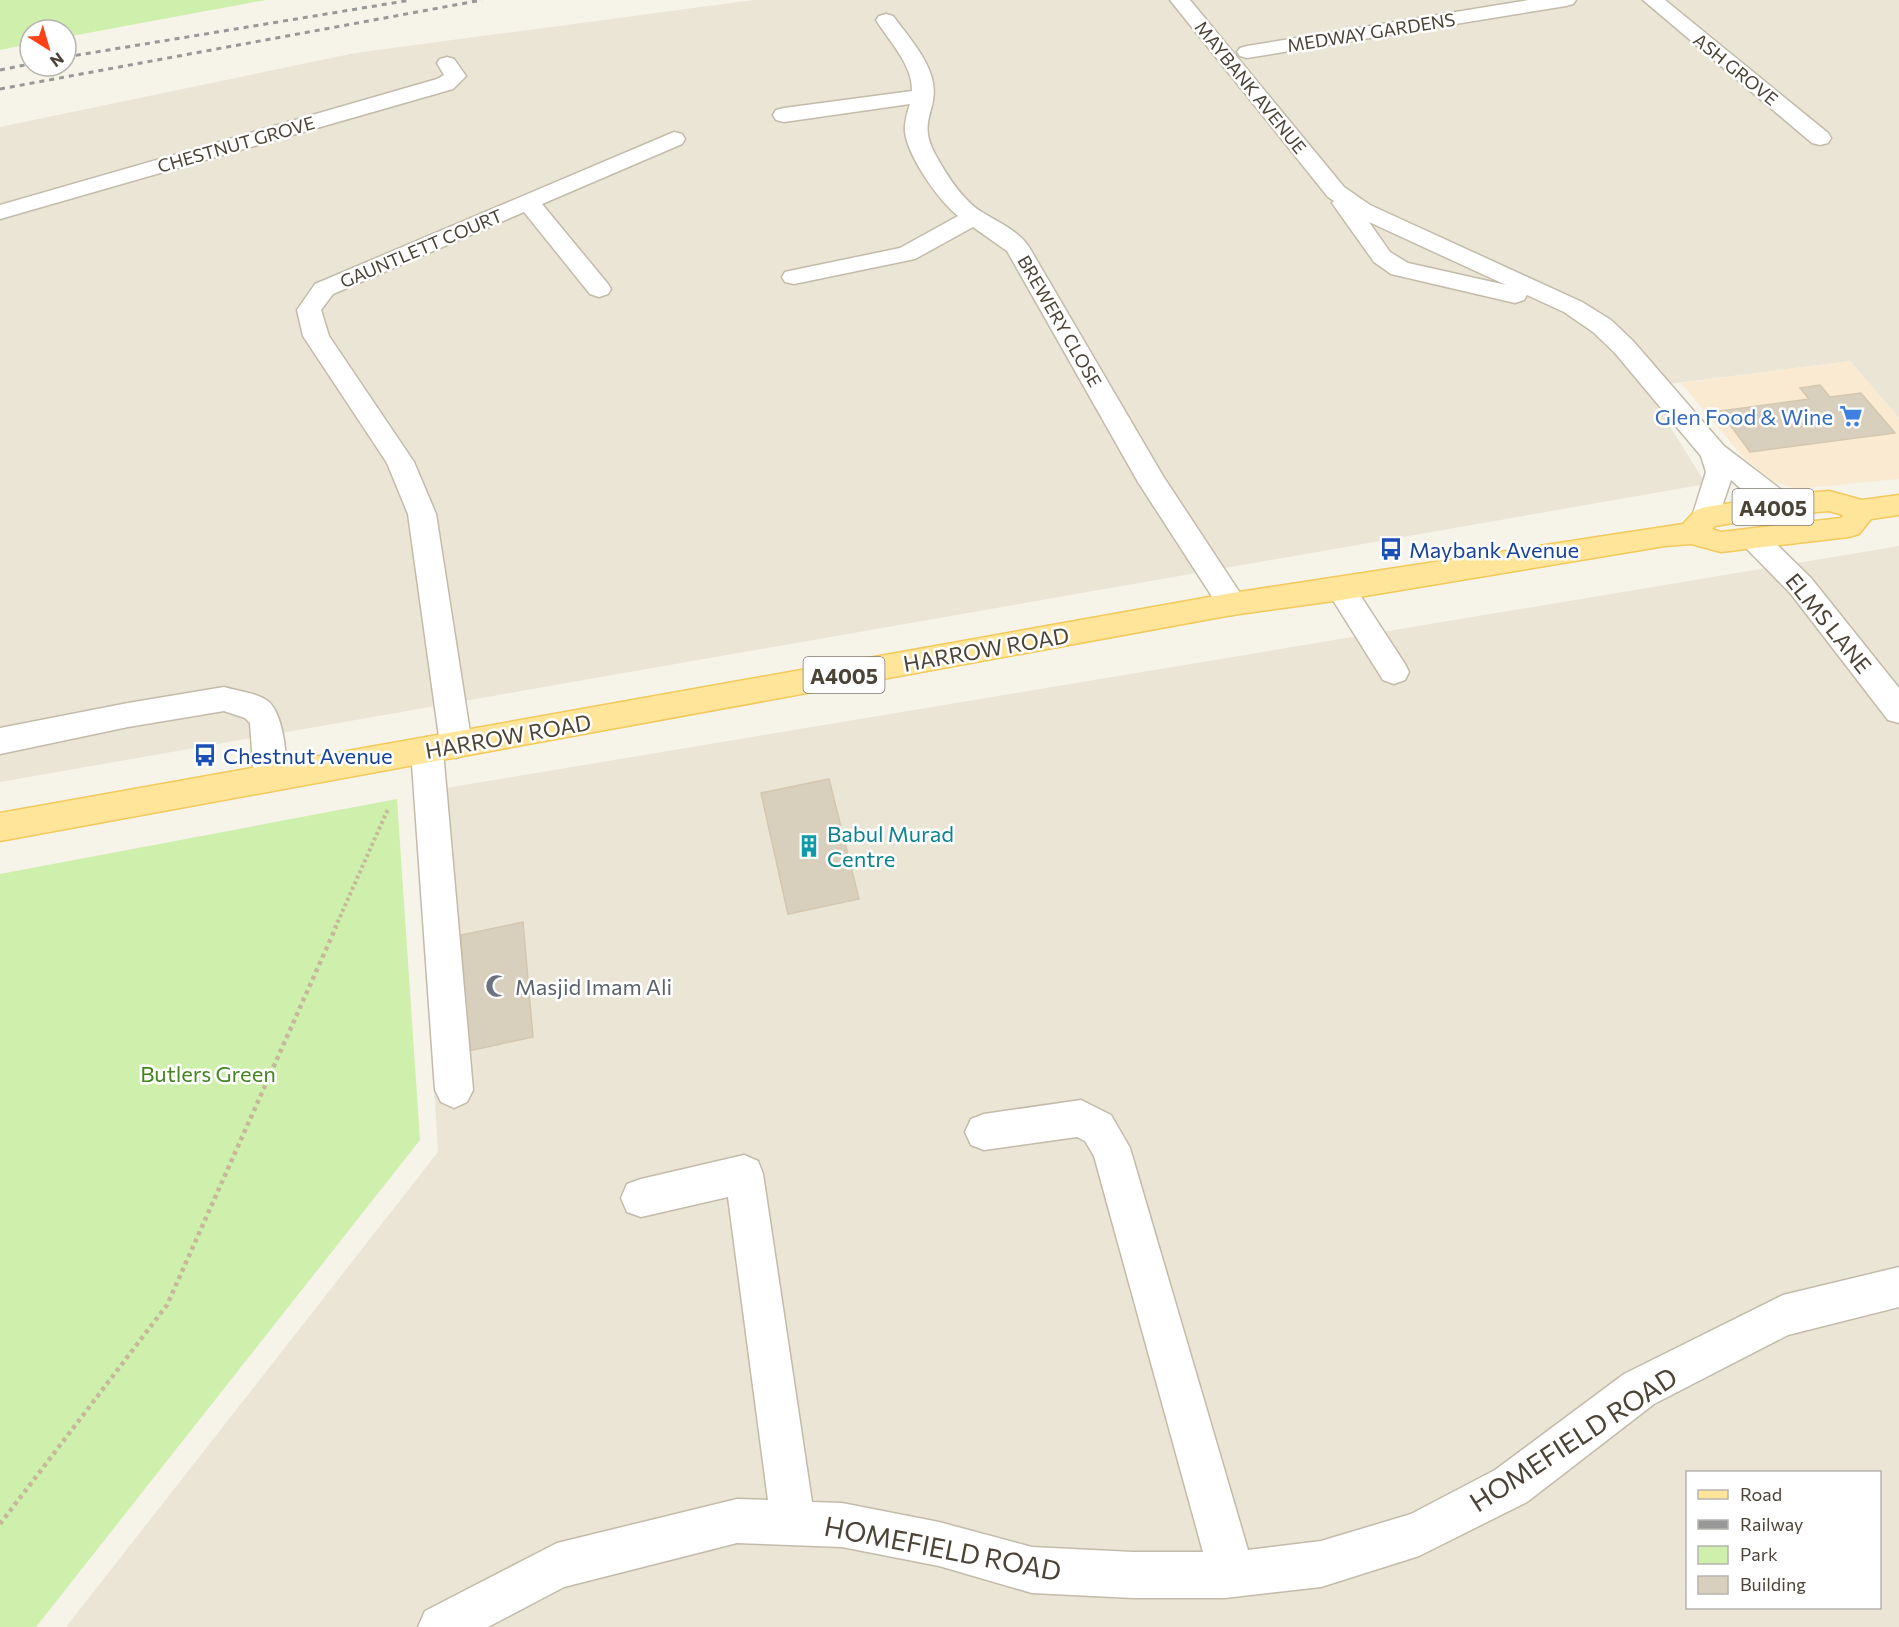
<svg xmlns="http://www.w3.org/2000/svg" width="1899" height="1627" viewBox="0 0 1899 1627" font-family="Commissioner,sans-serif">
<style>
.residential{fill:#ebe5d6;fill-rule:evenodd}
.commercial{fill:#faead2}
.green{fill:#cfefad}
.building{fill:#d9cfbd;stroke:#d5c7af;stroke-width:1.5}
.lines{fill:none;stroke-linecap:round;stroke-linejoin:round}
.minor-casing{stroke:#c3bbaa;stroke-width:3}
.major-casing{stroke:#f2c95b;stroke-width:3}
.path-far1{stroke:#c6b899;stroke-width:4;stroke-dasharray:3 3;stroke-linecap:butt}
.path{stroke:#c6b899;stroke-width:4.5;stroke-dasharray:4 4;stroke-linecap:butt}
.minor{fill:#fff;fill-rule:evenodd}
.major{fill:#ffe599;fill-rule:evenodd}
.rail{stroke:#989898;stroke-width:3;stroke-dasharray:5 5;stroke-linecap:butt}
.labels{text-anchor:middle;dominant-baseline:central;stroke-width:5;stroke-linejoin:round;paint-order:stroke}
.far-street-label{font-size:18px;fill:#4b4336;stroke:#fff}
.shield{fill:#fff;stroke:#817b72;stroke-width:1.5}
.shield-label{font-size:21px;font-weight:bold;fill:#4b4336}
.shop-label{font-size:22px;fill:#366cbe;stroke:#fff;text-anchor:end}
.transit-label{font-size:22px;fill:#164399;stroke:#fff;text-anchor:start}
.street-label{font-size:22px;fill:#4b4336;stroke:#fff}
.culture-label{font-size:22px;fill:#0d838f;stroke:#fff;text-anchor:start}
.worship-label{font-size:22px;fill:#5b616d;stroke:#fff;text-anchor:start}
.park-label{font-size:22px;fill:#448521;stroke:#fff}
.near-street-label{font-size:27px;fill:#4b4336;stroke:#fff}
</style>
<rect width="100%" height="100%" fill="#f6f3e9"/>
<g class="residential">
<path d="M753,0H1899V418L1850,361L1645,387L1706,484L0,782V127L355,53Z"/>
<path d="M1899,546V1627H66L438,1152L416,793ZM1688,1472H1880V1608H1688Z"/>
</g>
<path class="commercial" d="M1850,361L1899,418V479L1796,489L1773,481L1744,458L1681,383Z"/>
<g class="green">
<path d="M0,0H266L66,37V30H30V44L0,50Z"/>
<path d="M397,799L420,1140L36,1627H0V874Z"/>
</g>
<g class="building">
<path d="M1820,385L1830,397L1861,393L1895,433L1750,452L1720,411L1809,399L1800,388Z"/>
<path d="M829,779L859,899L788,914L761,793Z"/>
<path d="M523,922L533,1037L468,1051L461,935Z"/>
</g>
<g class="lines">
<g class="minor-casing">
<g id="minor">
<path d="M1170,0H1190L1344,187L1370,205L1582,302L1611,320L1633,341L1724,446L1792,498L1796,505L1792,512C1769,519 1748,494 1731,480L1716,524L1706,527L1696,524L1692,517L1706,472L1701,456L1615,353L1593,332L1564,312L1527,295L1524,300L1515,303L1391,274L1374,262L1332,203L1334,201L1328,197ZM1369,222L1506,285L1408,263L1390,252Z"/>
<path d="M1529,0H1576L1573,4L1566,6L1247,58L1240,56L1237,52L1240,48L1247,46Z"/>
<path d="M1643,0H1665L1828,133L1831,138L1828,143L1820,145L1812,143Z"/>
<path d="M886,14L893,16C907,35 929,59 933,83C938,111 917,121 935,154C946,174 959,195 977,209C995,221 1017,229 1029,247L1163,476L1242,596L1247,604L1242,612L1232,615L1222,612L1138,482L1007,251L973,227L915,259L794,284L785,282L782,277L785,272L794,270L900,248L958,216C939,201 908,157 905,132C904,123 907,113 910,104L784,122L776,120L773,115L776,110L784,108L912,91C913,65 889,41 876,20L879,16Z"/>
<path d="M447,57L454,59L466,76L453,89L0,219V205L437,79L444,75L437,63L440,59Z"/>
<path d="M674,132L682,134L685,139L682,144L542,204L608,284L611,289L608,294L599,297L590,294L524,212L333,294L321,310L329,336L414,462L436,514L472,745L467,754L456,758L445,754L443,751L473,1090L467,1102L454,1108L441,1102L435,1090L411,750L416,741L427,737L438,741L440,744L408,514L387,463L303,336L297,310L315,284Z"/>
<path d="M1754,529L1764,532L1811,578L1899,688V723L1888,720L1791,594L1744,546L1740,539L1744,532Z"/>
<path d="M1341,578L1351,581L1405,664L1409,672L1405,680L1394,684L1383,680L1331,597L1326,589L1331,581Z"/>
<path d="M224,687C237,691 259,693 269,702C284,716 291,769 281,787L270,791L259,787L254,778L250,723L245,718L224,711L128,727L0,754V728L128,703Z"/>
<path d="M1081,1100L1111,1115L1130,1148L1248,1550L1321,1541L1411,1514L1495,1470L1624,1374L1783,1295L1899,1267V1307L1788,1335L1654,1404L1527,1502L1419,1556L1321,1587L1225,1598H1133L1032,1593L939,1566L842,1547L737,1543L564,1587L488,1627H418L425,1611L557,1543L737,1499L768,1500L728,1197L641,1217L627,1212L621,1198L627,1184L641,1179L744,1155L758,1161L763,1174L812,1502L842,1503L939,1522L1032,1547L1133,1552H1203L1094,1156L1085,1141L1077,1137L984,1150L971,1145L965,1132L971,1119L984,1114Z"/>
</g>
</g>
<g class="major-casing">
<path id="major" d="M1829,491L1862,500L1899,495V515L1871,519L1859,534L1849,537L1721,552L1691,544L1665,546L1341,600L1232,615L0,841V813L1232,593L1683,524L1696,510L1706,507L1782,495ZM1829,511L1843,515L1841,518L1721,532L1712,529L1715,526L1782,515Z"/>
</g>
<path class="path-far1" d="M335,928L388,809"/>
<path class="path" d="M0,1524L167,1305L336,927"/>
<use href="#minor" class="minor"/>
<use href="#major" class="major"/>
<g class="rail">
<path d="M66,57L411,0"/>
<path d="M0,70L30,64"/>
<path d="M0,89L482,0"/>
</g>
</g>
<defs>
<g id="supermarket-bare" transform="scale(1.8)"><path d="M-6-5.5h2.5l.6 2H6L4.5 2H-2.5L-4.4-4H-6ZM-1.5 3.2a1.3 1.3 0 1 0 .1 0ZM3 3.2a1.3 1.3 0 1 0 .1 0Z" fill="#3f7fe0" stroke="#fff" stroke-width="2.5" paint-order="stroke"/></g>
<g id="bus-bare" transform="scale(1.8)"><path d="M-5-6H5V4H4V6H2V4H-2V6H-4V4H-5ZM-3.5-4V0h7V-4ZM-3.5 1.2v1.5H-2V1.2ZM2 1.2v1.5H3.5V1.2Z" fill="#1a4fb4" stroke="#fff" stroke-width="2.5" paint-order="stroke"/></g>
<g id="building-bare" transform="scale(1.8)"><path d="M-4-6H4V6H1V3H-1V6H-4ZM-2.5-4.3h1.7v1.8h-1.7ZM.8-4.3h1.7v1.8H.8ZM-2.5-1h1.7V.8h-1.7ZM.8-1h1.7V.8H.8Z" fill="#0f9aa8" stroke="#fff" stroke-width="2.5" paint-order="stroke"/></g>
<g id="mosque-bare" transform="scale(1.8)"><path d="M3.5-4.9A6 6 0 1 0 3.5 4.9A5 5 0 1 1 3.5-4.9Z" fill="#6b7280" stroke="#fff" stroke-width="2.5" paint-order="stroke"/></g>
</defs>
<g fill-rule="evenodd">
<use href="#supermarket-bare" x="1851" y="416"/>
<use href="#bus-bare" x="1391" y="549"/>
<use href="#bus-bare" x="205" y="755"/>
<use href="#building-bare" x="809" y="846"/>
<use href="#mosque-bare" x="497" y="986"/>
</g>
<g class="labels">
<g class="far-street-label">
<text transform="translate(1371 32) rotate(-9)">MEDWAY GARDENS</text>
<text transform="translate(1736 69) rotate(39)">ASH GROVE</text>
<text transform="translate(1251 87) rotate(51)">MAYBANK AVENUE</text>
<text transform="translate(236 144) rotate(-16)">CHESTNUT GROVE</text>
<text transform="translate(421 248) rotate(-23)">GAUNTLETT COURT</text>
<text transform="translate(1060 321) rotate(60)">BREWERY CLOSE</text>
</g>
<g class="shield">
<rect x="1732.5" y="489" width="81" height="36" rx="4.5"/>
<rect x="803.5" y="657" width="81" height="36" rx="4.5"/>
</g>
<g class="shield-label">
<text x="1773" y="507">A4005</text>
<text x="844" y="675">A4005</text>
</g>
<g class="shop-label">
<text x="1833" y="416">Glen Food &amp; Wine</text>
</g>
<g class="transit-label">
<text x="1409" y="549">Maybank Avenue</text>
<text x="223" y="755">Chestnut Avenue</text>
</g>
<g class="street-label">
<text transform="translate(1829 623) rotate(51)">ELMS LANE</text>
<text transform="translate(986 649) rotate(-10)">HARROW ROAD</text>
<text transform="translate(508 736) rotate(-10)">HARROW ROAD</text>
</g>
<g class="culture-label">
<text x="827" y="833">Babul Murad<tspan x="827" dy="25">Centre</tspan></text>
</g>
<g class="worship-label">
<text x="515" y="986">Masjid Imam Ali</text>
</g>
<g class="park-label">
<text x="208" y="1073">Butlers Green</text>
</g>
<g class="near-street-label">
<text transform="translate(1573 1439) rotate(-33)">HOMEFIELD ROAD</text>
<text transform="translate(943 1548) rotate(11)">HOMEFIELD ROAD</text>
</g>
</g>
<rect x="1686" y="1471" width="195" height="138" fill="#ffffff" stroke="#b7b4af" stroke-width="1.5"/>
<rect x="1698" y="1490" width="30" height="9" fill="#ffe599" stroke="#b7b4af" stroke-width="1.5"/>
<text x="1740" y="1501" font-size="18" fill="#4b4336">Road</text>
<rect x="1698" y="1520" width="30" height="9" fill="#989898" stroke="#b7b4af" stroke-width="1.5"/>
<text x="1740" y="1531" font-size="18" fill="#4b4336">Railway</text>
<rect x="1698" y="1546" width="30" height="18" fill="#cfefad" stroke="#b7b4af" stroke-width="1.5"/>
<text x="1740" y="1561" font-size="18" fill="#4b4336">Park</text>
<rect x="1698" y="1576" width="30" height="18" fill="#d9cfbd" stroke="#b7b4af" stroke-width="1.5"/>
<text x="1740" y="1591" font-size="18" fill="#4b4336">Building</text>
<g transform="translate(48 48) rotate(143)"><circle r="28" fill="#ffffff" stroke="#b7b4af" stroke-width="1.5"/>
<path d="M0-4.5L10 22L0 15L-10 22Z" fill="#ff4117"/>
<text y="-9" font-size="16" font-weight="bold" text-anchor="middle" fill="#4b4336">N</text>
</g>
</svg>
